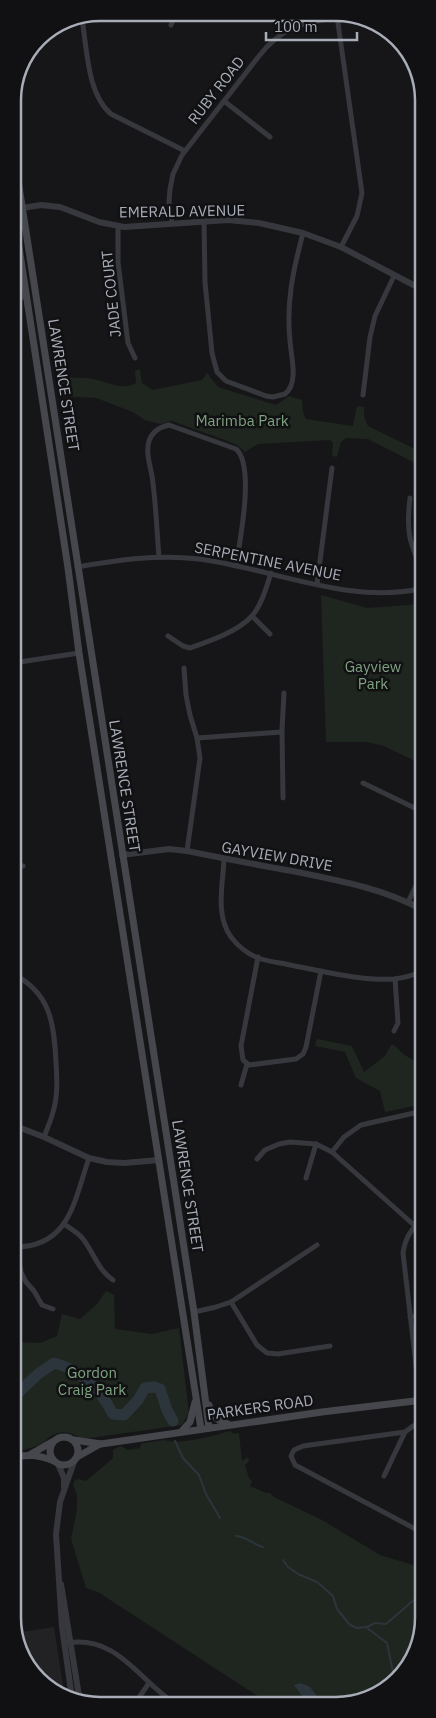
<svg xmlns="http://www.w3.org/2000/svg" width="436" height="1718" viewBox="0 0 436 1718" font-family="'IBM Plex Sans',sans-serif">
<style>
.built{fill:#222225}
.green{fill:#1e261f}
.water{fill:#2c353c}
.lines{fill:none;stroke-linecap:round;stroke-linejoin:round}
.stream{stroke:#2c353c;stroke-width:2}
.river{stroke:#2c353c;stroke-width:11}
.minor{stroke:#37383d;stroke-width:5}
.tertiary{stroke:#37383d;stroke-width:6}
.secondary{stroke:#45474d;stroke-width:7}
.labels{text-anchor:middle;dominant-baseline:central;stroke-width:5;stroke-linejoin:round;paint-order:stroke}
.street-label{font-size:15px;fill:#a8adb8;stroke:#111113}
.park-label{font-size:15px;fill:#7fa381;stroke:#111113}
.rim{fill:none;stroke:#a8adb8;stroke-width:2.5}
</style>
<rect width="100%" height="100%" fill="#161618"/>
<path class="built" d="M54,1627L63,1685L65,1694L38,1680L15,1633Z"/>
<g class="green">
<path d="M140,369L142,383L153,390L202,380L207,373L218,387L276,405L289,396L302,400L303,412L306,419L353,426L357,406L364,407V417L368,426L415,449L423,455V467L368,439L346,438L341,442L337,457L332,456L333,443L330,440L258,444L245,452L237,445L222,439L172,421L160,424L145,420L133,412L96,398L60,396L57,377C69,378 82,377 94,379C108,382 122,391 136,383L135,371Z"/>
<path d="M321,595L367,608L410,605L423,601V765L384,746L367,742H326Z"/>
<path d="M317,1039L352,1046L364,1072L385,1056L391,1045H394L403,1054L423,1066V1104L385,1112L380,1091L356,1078L345,1052L315,1046Z"/>
<path d="M106,1291L114,1295L115,1329L152,1334L179,1328L189,1413L182,1425L83,1439C73,1434 64,1429 53,1435C49,1436 47,1440 44,1442C35,1448 23,1450 13,1452V1342L40,1343L57,1336L62,1314L80,1319L97,1304Z"/>
<path d="M230,1431L234,1434L239,1433L242,1461L248,1457L249,1461L245,1465L249,1478L252,1481L250,1486L266,1493H270L274,1497L322,1520L380,1555L423,1568V1623L402,1676L348,1705L270,1704L98,1592L86,1588L71,1539L77,1510V1495L73,1485L74,1481L78,1479L86,1481L113,1458V1450L121,1446L128,1450L140,1448L141,1444L144,1443L164,1440C179,1445 214,1436 230,1431Z"/>
</g>
<path class="water" d="M301,1683L310,1687L324,1705C308,1705 303,1698 294,1685Z"/>
<g class="lines">
<g class="stream">
<path d="M175,1441L183,1458L199,1475L206,1494L220,1518"/>
<path d="M236,1536C247,1537 253,1544 263,1547"/>
<path d="M283,1560L288,1567L298,1574L317,1582L333,1596L337,1609L350,1625L357,1628L366,1627L387,1643L394,1677L396,1679"/>
<path d="M367,1627L375,1623L386,1624L423,1592"/>
</g>
<path class="river" d="M13,1392H19L38,1374L54,1363C82,1370 100,1389 113,1414L124,1415L138,1400L145,1388L154,1387L160,1389L167,1410L173,1421"/>
<g class="minor">
<path d="M337,16L362,193L357,216L341,247"/>
<path d="M82,19C87,48 87,94 111,114L185,151"/>
<path d="M171,25L174,18"/>
<path d="M224,101L270,137"/>
<path d="M204,221L205,282L212,353L217,372L226,381L266,396L273,397L285,394C299,383 291,357 290,341C286,302 293,271 303,233"/>
<path d="M172,223L169,202L170,189L173,174L182,155L259,56C281,28 302,22 337,18"/>
<path d="M118,226V262L128,343L135,358"/>
<path d="M363,395L370,337L375,316L394,276"/>
<path d="M410,498C406,532 409,542 423,572"/>
<path d="M159,557C157,532 156,508 153,483C152,470 145,455 149,441C152,432 160,427 169,425L236,449C255,465 240,541 236,565"/>
<path d="M77,567C117,560 158,554 199,559C270,568 352,606 423,588"/>
<path d="M317,584L332,468"/>
<path d="M252,616L270,634"/>
<path d="M168,636L183,646L190,648C210,641 237,632 252,616C262,604 266,588 271,573"/>
<path d="M13,663L79,653"/>
<path d="M184,668L186,695L190,715L197,738L200,758L187,851"/>
<path d="M197,738L282,732"/>
<path d="M363,783L423,812"/>
<path d="M283,798L282,730L284,693"/>
<path d="M224,859C223,884 215,915 231,937C238,946 248,954 258,958C270,962 283,963 295,966C327,972 361,981 394,979C403,978 414,975 423,971"/>
<path d="M13,867L23,866"/>
<path d="M408,902L423,871"/>
<path d="M258,957L241,1046L243,1060L249,1065L296,1059L303,1054L306,1047L321,971"/>
<path d="M13,974C51,993 54,1024 56,1062C57,1079 58,1096 53,1112C51,1120 47,1129 44,1137"/>
<path d="M394,1031L398,1023L395,979"/>
<path d="M241,1085L247,1064"/>
<path d="M332,1152L344,1137L361,1125L423,1111"/>
<path d="M257,1159L265,1150L279,1144L290,1142L316,1144L332,1152L415,1226"/>
<path d="M306,1178L316,1144"/>
<path d="M64,1224C71,1229 79,1233 83,1239C94,1253 98,1270 113,1280"/>
<path d="M13,1247C70,1248 74,1201 89,1158"/>
<path d="M16,1247L21,1272L26,1282L34,1291L42,1305L53,1309"/>
<path d="M231,1302L257,1345L267,1353L278,1354L330,1346"/>
<path d="M194,1312L216,1307L231,1302L317,1245"/>
<path d="M410,1317L423,1315"/>
<path d="M420,1400L403,1253C405,1238 411,1228 423,1219"/>
<path d="M423,1422L413,1426L405,1432L303,1446L294,1450L291,1456L295,1465L423,1533"/>
<path d="M384,1476L405,1432"/>
<path d="M67,1643C118,1635 139,1681 176,1704"/>
<path d="M138,1704L140,1696L149,1683"/>
</g>
<g class="tertiary">
<path d="M22,208L41,205L60,207L99,222L124,227L228,220L259,223L303,233L341,247L423,290"/>
<path d="M13,298L26,296"/>
<path d="M122,855L169,849L187,851C222,858 257,865 292,871C337,880 382,888 423,910"/>
<path d="M13,1125L44,1137L89,1158L107,1162L124,1163L159,1160"/>
<path d="M58,1464L64,1478V1487"/>
<path d="M61,1584L80,1702"/>
<path d="M72,1698L62,1627L56,1534L60,1502L75,1459"/>
</g>
<g class="secondary">
<path d="M13,148L194,1312L209,1428"/>
<path d="M13,208L68,568L79,653L201,1429"/>
<path d="M209,1405C212,1416 217,1420 228,1424"/>
<path d="M181,1432L190,1422L195,1402"/>
<circle cx="64" cy="1451" r="14"/>
<path d="M74,1440L101,1444L322,1412L423,1400"/>
<path d="M31,1454L52,1442"/>
<path d="M13,1457C29,1454 39,1455 54,1461"/>
<path d="M77,1457L100,1444"/>
</g>
</g>
<g class="labels">
<g class="street-label">
<text transform="translate(216 90) rotate(-52)">RUBY ROAD</text>
<text transform="translate(182 211) rotate(-1)">EMERALD AVENUE</text>
<text transform="translate(111 294) rotate(-96)">JADE COURT</text>
<text transform="translate(64 385) rotate(81)">LAWRENCE STREET</text>
<text transform="translate(268 561) rotate(11)">SERPENTINE AVENUE</text>
<text transform="translate(125 786) rotate(81)">LAWRENCE STREET</text>
<text transform="translate(277 856) rotate(10)">GAYVIEW DRIVE</text>
<text transform="translate(188 1186) rotate(81)">LAWRENCE STREET</text>
<text transform="translate(260 1407) rotate(-8)">PARKERS ROAD</text>
</g>
<g class="park-label">
<text x="242" y="420">Marimba Park</text>
<text x="373" y="666">Gayview<tspan x="373" dy="17">Park</tspan></text>
<text x="92" y="1372">Gordon<tspan x="92" dy="17">Craig Park</tspan></text>
</g>
</g>
<path d="M0 0H436V1718H0ZM100 21H336A79 79 0 0 1 415 100V1618A79 79 0 0 1 336 1697H100A79 79 0 0 1 21 1618V100A79 79 0 0 1 100 21Z" fill="#111113" fill-rule="evenodd"/>
<path class="rim" d="M100 21H336A79 79 0 0 1 415 100V1618A79 79 0 0 1 336 1697H100A79 79 0 0 1 21 1618V100A79 79 0 0 1 100 21Z"/>
<path d="M266 32v8h91v-8" fill="none" stroke="#a8adb8" stroke-width="2.5"/>
<text x="274" y="32" font-size="15" fill="#a8adb8" stroke="#111113" stroke-width="4" paint-order="stroke">100 m</text>
</svg>
